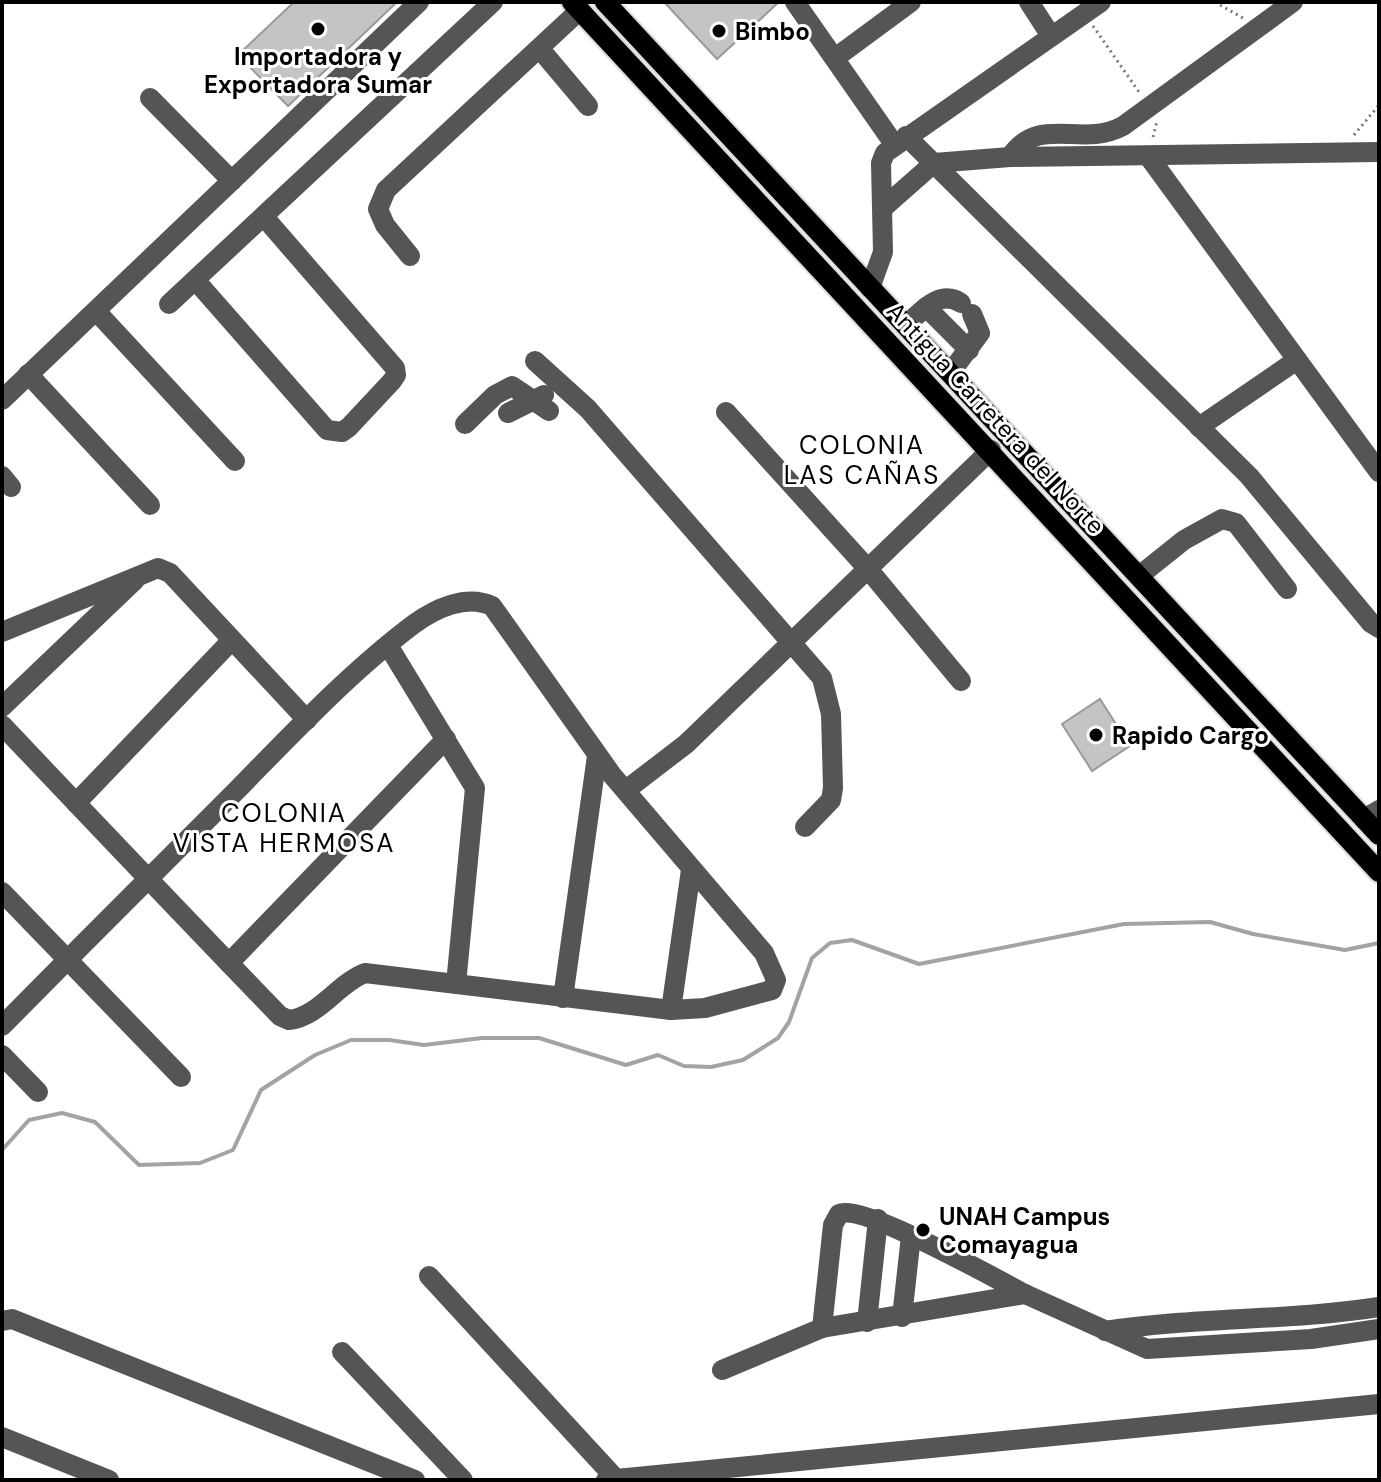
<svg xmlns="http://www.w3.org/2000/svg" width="1381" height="1482" viewBox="0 0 1381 1482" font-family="'DM Sans',sans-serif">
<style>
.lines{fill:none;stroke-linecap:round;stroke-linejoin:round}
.stream{stroke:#a3a3a3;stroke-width:4}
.building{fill:#c4c4c4;stroke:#999;stroke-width:2}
.major-casing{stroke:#dbdbdb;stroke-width:24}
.path{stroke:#777;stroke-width:3;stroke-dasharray:2 4;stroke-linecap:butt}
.minor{stroke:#555;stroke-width:20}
.major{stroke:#000;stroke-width:20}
.poi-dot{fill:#000;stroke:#fff;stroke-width:3}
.labels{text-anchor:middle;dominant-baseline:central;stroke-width:6;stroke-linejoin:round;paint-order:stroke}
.poi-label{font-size:24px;font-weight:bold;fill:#000;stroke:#fff;text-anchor:start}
.street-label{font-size:24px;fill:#000;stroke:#fff}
.neighbourhood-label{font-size:26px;letter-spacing:2px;fill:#000;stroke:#fff}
</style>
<rect width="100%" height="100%" fill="#fff"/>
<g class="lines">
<path class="stream" d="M2,1150L29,1120L62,1113L95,1122L139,1165L200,1163L233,1150L261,1090L315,1055L351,1040H389L424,1045L482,1038H539L626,1065L658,1055L684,1066L711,1067L743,1060L778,1038L789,1022L812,958L830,943L852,940L919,964L1124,924L1210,922L1253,934L1345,950L1379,943"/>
</g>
<g class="building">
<path d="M294,2H397L288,106L238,55Z"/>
<path d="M664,2H779L717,59Z"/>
<path d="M1100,699L1130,746L1092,771L1062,724Z"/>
</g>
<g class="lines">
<g class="major-casing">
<g id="major">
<path d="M572,2L1379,872"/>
<path d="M605,2L1379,835"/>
</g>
</g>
<g class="path">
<path d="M1215,2L1243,18"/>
<path d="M1093,26L1139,92"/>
<path d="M1354,135L1379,105"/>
<path d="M1153,137L1157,121"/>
</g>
<g class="minor">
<path d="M795,2L894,144"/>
<path d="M1029,2L1051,36"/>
<path d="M540,49L588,106"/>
<path d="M835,58L911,2"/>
<path d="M150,98L232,181"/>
<path d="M906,136L1249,476L1371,623L1379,628"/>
<path d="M1010,157C1040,113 1080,149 1123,126L1293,2"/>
<path d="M1149,157L1379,472"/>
<path d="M883,208L934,163L1010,157L1379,152"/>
<path d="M410,256L385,225L378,209L386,190L580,10"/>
<path d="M197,282L327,430L342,432L349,427L392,381L396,375L395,368L265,218"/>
<path d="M870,288L883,252L881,163L885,153L1101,2"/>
<path d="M169,304L493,2"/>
<path d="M926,307L969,350"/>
<path d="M96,311L235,461"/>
<path d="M907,324C923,310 940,289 961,303"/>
<path d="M535,361L588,409L822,678L831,714L833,788L831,800L805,827"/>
<path d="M951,372L980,333L972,314"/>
<path d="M28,374L150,505"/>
<path d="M2,400L419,2"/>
<path d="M726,412L868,569L961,681"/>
<path d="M508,413L544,395"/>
<path d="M465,424L495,395L512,386L549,411"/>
<path d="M1199,427L1297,360"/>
<path d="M2,476L11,487"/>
<path d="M1139,576L1184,540L1222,519L1236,523L1287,589"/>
<path d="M2,632L158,568L170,573L307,720"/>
<path d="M389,647L475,788L456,984"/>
<path d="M2,707L135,580"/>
<path d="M2,725C94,822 186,919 280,1016L289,1020C320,1016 337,984 365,973L671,1010L705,1008L772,990L776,980L764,953L612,775L492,606C467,594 436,608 414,624C350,672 293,733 237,790C159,868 80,947 2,1026"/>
<path d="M626,790L686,744L991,450"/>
<path d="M76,803L232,640"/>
<path d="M1364,819L1379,810"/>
<path d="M2,892L181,1077"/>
<path d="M229,963L446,739"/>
<path d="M563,998L597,756"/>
<path d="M671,1010L691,870"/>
<path d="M2,1055L38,1092"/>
<path d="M429,1276L617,1480"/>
<path d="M902,1317L911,1236"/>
<path d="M2,1321L12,1319L415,1480"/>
<path d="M867,1322L878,1219"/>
<path d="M822,1328L833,1225L839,1214C862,1203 996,1279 1025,1294"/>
<path d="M1105,1331C1196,1317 1288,1321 1379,1307"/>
<path d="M342,1352L463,1480"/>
<path d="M722,1370L822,1328L1025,1294L1147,1349L1311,1339L1379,1329"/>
<path d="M2,1437L109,1480"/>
<path d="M606,1480L1379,1404"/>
</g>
<use href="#major" class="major"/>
</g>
<g class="poi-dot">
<circle cx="318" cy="29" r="8"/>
<circle cx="719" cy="31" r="8"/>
<circle cx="1096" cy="735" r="8"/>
<circle cx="923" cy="1230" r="8"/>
</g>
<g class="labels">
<g class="poi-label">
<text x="735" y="31">Bimbo</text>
<text x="318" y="56" text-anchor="middle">Importadora y<tspan x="318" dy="28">Exportadora Sumar</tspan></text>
<text x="1112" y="735">Rapido Cargo</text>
<text x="939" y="1216">UNAH Campus<tspan x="939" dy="28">Comayagua</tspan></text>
</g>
<g class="street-label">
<text transform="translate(996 418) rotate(47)">Antigua Carretera del Norte</text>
</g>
<g class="neighbourhood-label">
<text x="862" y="445">COLONIA<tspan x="862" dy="30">LAS CAÑAS</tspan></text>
<text x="284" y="813">COLONIA<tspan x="284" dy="30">VISTA HERMOSA</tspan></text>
</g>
</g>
<rect width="1381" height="1482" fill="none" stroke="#000000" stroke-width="8"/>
</svg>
